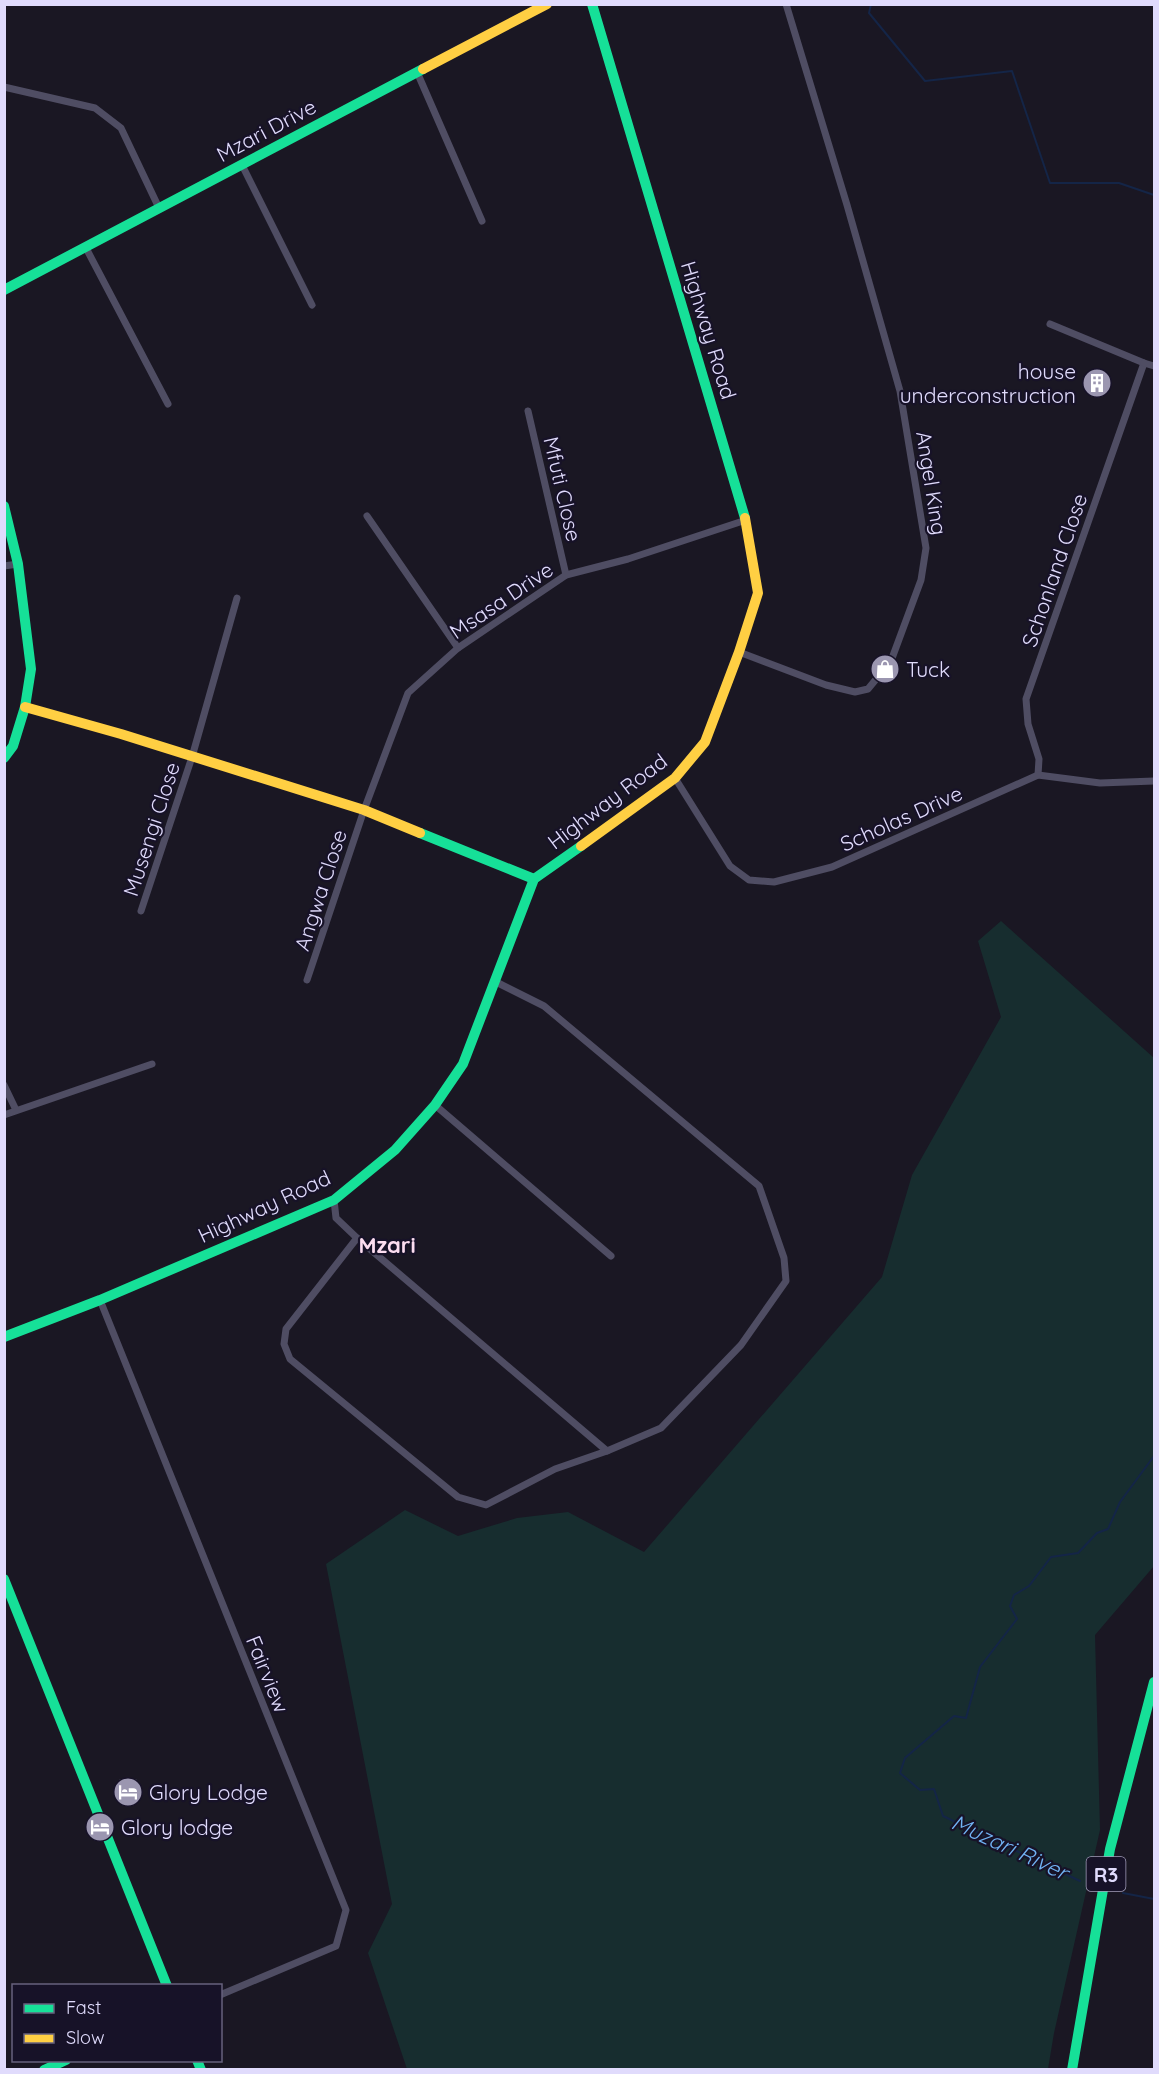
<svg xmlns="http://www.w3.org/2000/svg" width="1159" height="2074" viewBox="0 0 1159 2074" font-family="Quicksand,sans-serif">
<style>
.grass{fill:#172d2f}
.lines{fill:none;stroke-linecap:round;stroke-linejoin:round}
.stream{stroke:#142547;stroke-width:2}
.street{stroke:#4f4d63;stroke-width:7}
.fast{stroke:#16e098;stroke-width:10}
.slow{stroke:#ffcf43;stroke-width:10}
.labels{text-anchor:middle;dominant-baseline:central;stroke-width:4.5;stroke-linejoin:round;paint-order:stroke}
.shield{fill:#171228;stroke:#a49fbc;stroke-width:1.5}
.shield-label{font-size:20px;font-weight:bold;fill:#e0dbfc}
.street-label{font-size:21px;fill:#e0dbfc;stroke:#171228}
.poi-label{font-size:21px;fill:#e0dbfc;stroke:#171228;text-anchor:start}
.neighbourhood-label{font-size:22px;font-weight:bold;fill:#fcddf0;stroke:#171228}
.water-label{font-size:22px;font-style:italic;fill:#71b3f4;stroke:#171228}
</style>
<rect width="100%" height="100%" fill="#1a1723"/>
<path class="grass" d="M1001,921L1154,1058V1566L1095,1635L1100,1830L1054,2033L1048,2069H407L368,1953L392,1904L326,1564L405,1510L458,1536L517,1518L568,1512L644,1552L882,1277L912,1175L1001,1017L978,941Z"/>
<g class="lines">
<g class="stream">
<path d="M871,4L869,13L925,81L1012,71L1050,183H1119L1154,195"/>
<path d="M1080,1881L943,1816L934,1789L920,1790L900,1773L905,1758L954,1716L966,1718L980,1667L1017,1619L1010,1606L1014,1595L1029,1586L1051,1557L1078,1553L1097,1533L1108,1529L1120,1502L1154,1456"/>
<path d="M1123,1893L1154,1899"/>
</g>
<g class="street">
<path d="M417,72L482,221"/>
<path d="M4,87L95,108L121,128L159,208"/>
<path d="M242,165L312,305"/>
<path d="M86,248L168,404"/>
<path d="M1050,324L1144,363L1026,699L1028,724L1039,759L1038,775L1100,783L1154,781"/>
<path d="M1144,363L1154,366"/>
<path d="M528,411L566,575"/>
<path d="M367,516L458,648"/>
<path d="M4,566L18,564"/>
<path d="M739,652L826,685L855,692L868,689L891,661L921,580L926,548L900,391L847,205L786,4"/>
<path d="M675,778L730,866L749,880L774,882L832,867L1038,775"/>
<path d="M141,911L192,757L237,598"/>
<path d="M307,980L364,810L408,693L458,648L566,575L628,559L746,520"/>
<path d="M4,1085L16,1110"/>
<path d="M435,1105L611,1256"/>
<path d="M4,1115L152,1064"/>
<path d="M334,1200L336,1218L357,1238L607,1451L661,1428L741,1345L786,1281L784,1258L759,1186L544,1006L496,982"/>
<path d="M357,1238L286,1329L284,1344L290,1359L458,1497L486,1505L555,1469L607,1451"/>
<path d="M100,1300L346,1910L336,1946L220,1995"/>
</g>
<g class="fast">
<path d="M592,4L745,518"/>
<path d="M4,290L423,69"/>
<path d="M4,506L18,564L31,669L25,707L13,746L4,758"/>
<path d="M420,833L534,879"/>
<path d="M4,1337L100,1300L334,1200L395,1150L435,1105L463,1064L534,879L581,846"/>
<path d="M4,1579L167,1986"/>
<path d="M197,2060L201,2070"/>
<path d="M44,2070L66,2060"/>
<path d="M1072,2070L1110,1849L1154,1682"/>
</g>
<g class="slow">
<path d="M423,69L547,4"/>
<path d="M25,707L121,734L364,810L420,833"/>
<path d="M581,846L675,778L705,742L739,652L758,593L745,518"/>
</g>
</g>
<defs>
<g id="building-disc" transform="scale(1.5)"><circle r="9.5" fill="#9b96b0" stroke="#171228"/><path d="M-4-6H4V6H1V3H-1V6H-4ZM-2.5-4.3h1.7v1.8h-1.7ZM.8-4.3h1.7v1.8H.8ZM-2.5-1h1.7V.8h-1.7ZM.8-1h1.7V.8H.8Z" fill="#fff"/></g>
<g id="shop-disc" transform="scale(1.5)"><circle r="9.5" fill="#9b96b0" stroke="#171228"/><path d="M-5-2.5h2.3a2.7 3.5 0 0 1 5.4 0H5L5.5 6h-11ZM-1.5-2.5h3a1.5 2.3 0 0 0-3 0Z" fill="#fff"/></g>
<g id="hotel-disc" transform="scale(1.5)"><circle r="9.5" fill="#9b96b0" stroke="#171228"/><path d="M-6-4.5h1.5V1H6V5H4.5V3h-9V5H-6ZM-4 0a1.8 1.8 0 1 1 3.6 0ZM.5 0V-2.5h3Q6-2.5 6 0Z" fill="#fff"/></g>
</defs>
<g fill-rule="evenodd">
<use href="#building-disc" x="1097" y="383"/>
<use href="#shop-disc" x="885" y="669"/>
<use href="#hotel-disc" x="128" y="1792"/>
<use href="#hotel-disc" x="100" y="1827"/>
</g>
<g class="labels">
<rect class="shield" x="1086.5" y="1857" width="39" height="34" rx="4.5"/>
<g class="shield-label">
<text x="1106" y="1874">R3</text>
</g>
<g class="street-label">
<text transform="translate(266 130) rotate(-28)">Mzari Drive</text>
<text transform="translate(709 330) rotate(73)">Highway Road</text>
<text transform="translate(932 483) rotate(81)">Angel King</text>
<text transform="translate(563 489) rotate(77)">Mfuti Close</text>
<text transform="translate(1054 570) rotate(-71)">Schonland Close</text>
<text transform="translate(501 600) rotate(-34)">Msasa Drive</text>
<text transform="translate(607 801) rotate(-37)">Highway Road</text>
<text transform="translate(901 818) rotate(-24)">Scholas Drive</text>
<text transform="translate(151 829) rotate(-72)">Musengi Close</text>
<text transform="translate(320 890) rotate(-72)">Angwa Close</text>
<text transform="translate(264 1206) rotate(-25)">Highway Road</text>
<text transform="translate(268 1674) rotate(68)">Fairview</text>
</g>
<g class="poi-label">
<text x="1076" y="371" text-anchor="end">house<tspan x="1076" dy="24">underconstruction</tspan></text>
<text x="906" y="669">Tuck</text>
<text x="149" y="1792">Glory Lodge</text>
<text x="121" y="1827">Glory lodge</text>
</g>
<g class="neighbourhood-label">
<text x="387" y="1245">Mzari</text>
</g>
<g class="water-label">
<text transform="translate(1010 1847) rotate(25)">Muzari River</text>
</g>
</g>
<rect width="1159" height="2074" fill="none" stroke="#e0dbfc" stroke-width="12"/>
<rect x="12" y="1984" width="210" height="78" fill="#171228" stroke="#67627d" stroke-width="1.5"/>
<rect x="24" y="2004" width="30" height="9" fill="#16e098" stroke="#67627d" stroke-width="1.5"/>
<text x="66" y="2014" font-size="18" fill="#e0dbfc">Fast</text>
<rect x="24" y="2034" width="30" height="9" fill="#ffcf43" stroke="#67627d" stroke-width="1.5"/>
<text x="66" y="2044" font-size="18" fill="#e0dbfc">Slow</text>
</svg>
